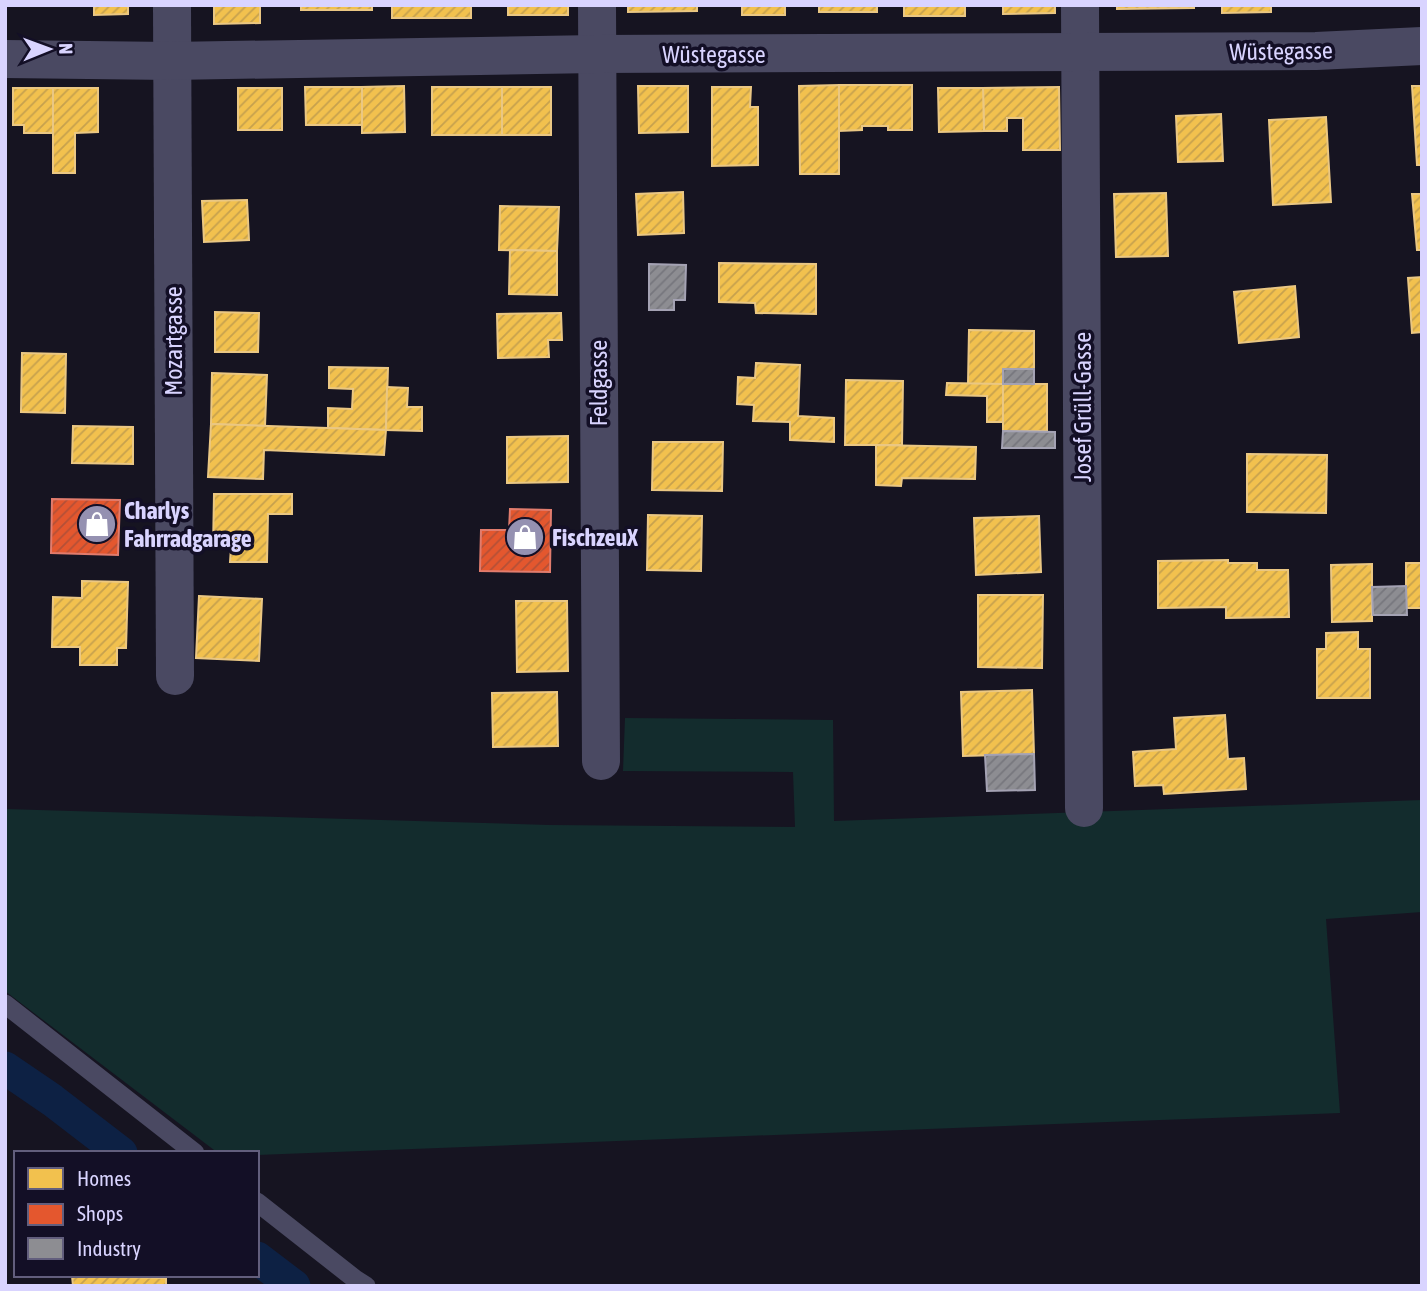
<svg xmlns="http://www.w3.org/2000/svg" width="1427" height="1291" viewBox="0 0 1427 1291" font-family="'Asap Condensed',sans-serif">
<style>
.grass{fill:#132c2d}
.homes{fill:url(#homes-hatch);stroke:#eac783;stroke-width:2}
.shops{fill:url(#shops-hatch);stroke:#e17c6d;stroke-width:2}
.industry{fill:url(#industry-hatch);stroke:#a4a2b3;stroke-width:2}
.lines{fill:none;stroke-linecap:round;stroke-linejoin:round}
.canal{stroke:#0d2144;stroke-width:33}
.lane{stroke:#4a4962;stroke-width:19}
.street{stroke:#4a4962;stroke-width:38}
.labels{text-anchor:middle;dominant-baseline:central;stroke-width:7;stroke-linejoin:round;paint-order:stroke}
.street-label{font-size:24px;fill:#d9d4ff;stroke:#130f26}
.poi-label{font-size:24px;font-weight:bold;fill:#d9d4ff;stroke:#130f26;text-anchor:start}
</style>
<defs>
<pattern id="homes-hatch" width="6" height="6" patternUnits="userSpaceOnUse" patternTransform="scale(1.75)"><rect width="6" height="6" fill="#f2c14e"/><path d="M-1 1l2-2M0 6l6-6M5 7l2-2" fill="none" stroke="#c6a14e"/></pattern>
<pattern id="shops-hatch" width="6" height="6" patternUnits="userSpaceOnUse" patternTransform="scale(1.75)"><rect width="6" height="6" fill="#e4572e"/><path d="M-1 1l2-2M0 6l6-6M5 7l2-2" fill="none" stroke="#b35037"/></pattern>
<pattern id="industry-hatch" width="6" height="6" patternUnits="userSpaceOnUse" patternTransform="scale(1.75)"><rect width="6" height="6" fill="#8d8d92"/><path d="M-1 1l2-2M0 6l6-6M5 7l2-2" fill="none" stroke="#76767d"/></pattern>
</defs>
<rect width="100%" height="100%" fill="#161421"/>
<path class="grass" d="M625,718L833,720L834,821L1422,800V912L1326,919L1340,1113L257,1155V1153H218L5,991V809L549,825L795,827L793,772L623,771Z"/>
<g class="homes">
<path d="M94,5H128V14L94,15Z"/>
<path d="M214,5H260V23L214,24Z"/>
<rect x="301" y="5" width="71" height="5"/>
<rect x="392" y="5" width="79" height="13"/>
<rect x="508" y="5" width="60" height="10"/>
<path d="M628,5H697V11L628,12Z"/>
<rect x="742" y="5" width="43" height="10"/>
<rect x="819" y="5" width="58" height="7"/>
<rect x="904" y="5" width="61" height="11"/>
<path d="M1003,5H1055V13L1003,14Z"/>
<path d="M1117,5H1194V8L1117,9Z"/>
<path d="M1222,5H1271V12L1222,13Z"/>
<path d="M839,85V174H800L799,86Z"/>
<path d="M839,85H912V130H888V126H862V130L839,131Z"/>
<path d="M404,86L405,132L362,133V87Z"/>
<path d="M638,86H688V132L639,133Z"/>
<path d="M1412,86H1422V165H1417Z"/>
<path d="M305,87H362V125H306Z"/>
<rect x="432" y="87" width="70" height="48"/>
<rect x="502" y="87" width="49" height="48"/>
<path d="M712,87H751L750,107H758V165L712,166Z"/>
<path d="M1059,87L1060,150H1023V118H1007V131H984L983,88Z"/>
<path d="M13,88H53V133H24V125H13Z"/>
<path d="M53,88H98V132L75,133V173H53Z"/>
<rect x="238" y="88" width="44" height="42"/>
<path d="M938,88H983L984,131L939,132Z"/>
<path d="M1221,114L1223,161L1178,162L1176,116Z"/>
<path d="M1326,117L1331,202L1273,205L1269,120Z"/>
<path d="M683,192L684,233L638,235L636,194Z"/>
<path d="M1166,193L1168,256L1116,257L1114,194Z"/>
<path d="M1412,194H1422V250H1417Z"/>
<path d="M247,200L249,240L204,242L202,201Z"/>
<path d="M500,206L559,207L557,251L499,250Z"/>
<path d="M510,250L557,251V295L509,294Z"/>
<path d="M719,263L816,264V314L756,313L755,303L719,302Z"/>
<path d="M1422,277V332L1412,333L1408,278Z"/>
<path d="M1295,286L1299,337L1239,343L1234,292Z"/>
<path d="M215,312L259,313L258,352H215Z"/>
<path d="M561,313L562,340H548L549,357L498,358L497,314Z"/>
<path d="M969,330L1034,331V369H1003V384H968Z"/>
<path d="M22,353L66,354L65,413L21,412Z"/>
<path d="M756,363L800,365L798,416L834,418V442L790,440V422L753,421L754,405L737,404L738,377L755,378Z"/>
<path d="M329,367L388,368L386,430L328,428V408L352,409L353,389L329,388Z"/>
<path d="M212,373L267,375L265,426L211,424Z"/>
<path d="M846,380L903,381L902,445H845Z"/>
<path d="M947,383L1003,384V422H987V396L946,395Z"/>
<rect x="1003" y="384" width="44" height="47"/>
<path d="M387,387L408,388L407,407H422V431L386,430Z"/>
<path d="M211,424L386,430L384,455L264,450L263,479L208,477Z"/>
<path d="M73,426L133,427V464L72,463Z"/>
<path d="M568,436V482L507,483V437Z"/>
<path d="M653,442H723L722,491L652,490Z"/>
<path d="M876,445L976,447L975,479L902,478L901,486L876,485Z"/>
<path d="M1247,454L1327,455L1326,513L1247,512Z"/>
<path d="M214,494H292V514H268L267,562H230L231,548H213Z"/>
<path d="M648,515L702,516L701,571L647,570Z"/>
<path d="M1039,516L1041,572L976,575L974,518Z"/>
<path d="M1228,560V563H1257V570H1288L1289,617L1226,618V607L1158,608V561Z"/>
<rect x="1406" y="563" width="16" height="45"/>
<path d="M1372,564V621L1332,622L1331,565Z"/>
<path d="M82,581L128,582L126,648H117V665H80V647H52L53,597L82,598Z"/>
<path d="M978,595H1043L1042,668L978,667Z"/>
<path d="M199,596L262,599L259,661L196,658Z"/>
<path d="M516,601H567L568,671L517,672Z"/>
<path d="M1358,632V649H1370V698H1317V649H1326V633Z"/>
<path d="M1032,690L1034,754L963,756L961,692Z"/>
<path d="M557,692L558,746L493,747L492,693Z"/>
<path d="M1225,715L1228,759L1244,758L1246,789L1164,794L1163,785L1135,786L1133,752L1176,749L1174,718Z"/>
<path d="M72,1276L166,1278V1286H73Z"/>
</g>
<g class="shops">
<path d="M52,499L120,500L118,555L51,553Z"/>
<path d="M510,509L551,510L550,572L480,571L481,530H509Z"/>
</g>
<g class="industry">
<path d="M649,264L686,265L685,300H674V310H649Z"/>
<rect x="1003" y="369" width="31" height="15"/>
<path d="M1003,431L1055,432V448H1002Z"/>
<path d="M1406,586L1407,615H1373L1372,587Z"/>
<path d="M1034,754L1035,790L987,791L985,755Z"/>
</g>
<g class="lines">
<g class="canal">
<path d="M5,1068L52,1100L121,1153"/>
<path d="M257,1258L294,1286"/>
</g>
<g class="lane">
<path d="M5,1004L195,1153"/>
<path d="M257,1202L355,1279L366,1286"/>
</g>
<g class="street">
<path d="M172,5L175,676"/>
<path d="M597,5L601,761"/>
<path d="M1080,5L1084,808"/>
<path d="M5,59L171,61L596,54L1316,51L1422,46"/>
</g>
</g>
<defs>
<g id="shop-disc" transform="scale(2.0125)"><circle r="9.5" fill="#9591b1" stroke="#130f26"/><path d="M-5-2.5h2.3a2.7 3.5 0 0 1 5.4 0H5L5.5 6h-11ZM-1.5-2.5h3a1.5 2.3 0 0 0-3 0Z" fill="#fff"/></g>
</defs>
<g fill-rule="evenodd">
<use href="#shop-disc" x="97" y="524"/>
<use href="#shop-disc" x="525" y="537"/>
</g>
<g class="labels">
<g class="street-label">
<text transform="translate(1281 51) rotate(-1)">Wüstegasse</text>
<text x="714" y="54">Wüstegasse</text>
<text transform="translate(173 341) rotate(-90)">Mozartgasse</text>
<text transform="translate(598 383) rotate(-90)">Feldgasse</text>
<text transform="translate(1082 407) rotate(-90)">Josef Grüll-Gasse</text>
</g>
<g class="poi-label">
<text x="124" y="510">Charlys<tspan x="124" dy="28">Fahrradgarage</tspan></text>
<text x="552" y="537">FischzeuX</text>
</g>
</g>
<rect width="1427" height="1291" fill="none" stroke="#d9d4ff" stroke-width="14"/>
<rect x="14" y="1151" width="245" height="126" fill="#130f26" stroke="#625e7d" stroke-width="2"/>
<rect x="28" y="1168" width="35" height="21" fill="#f2c14e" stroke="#625e7d" stroke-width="2"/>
<text x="77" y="1186" font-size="21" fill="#d9d4ff">Homes</text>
<rect x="28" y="1204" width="35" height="21" fill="#e4572e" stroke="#625e7d" stroke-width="2"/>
<text x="77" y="1221" font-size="21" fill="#d9d4ff">Shops</text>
<rect x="28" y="1238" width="35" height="21" fill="#8d8d92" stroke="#625e7d" stroke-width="2"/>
<text x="77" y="1256" font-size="21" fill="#d9d4ff">Industry</text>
<g transform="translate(49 49) rotate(89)" stroke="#130f26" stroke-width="5" paint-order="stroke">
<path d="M0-5L12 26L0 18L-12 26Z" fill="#d9d4ff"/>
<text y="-10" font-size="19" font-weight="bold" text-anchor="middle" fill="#d9d4ff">N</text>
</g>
</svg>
